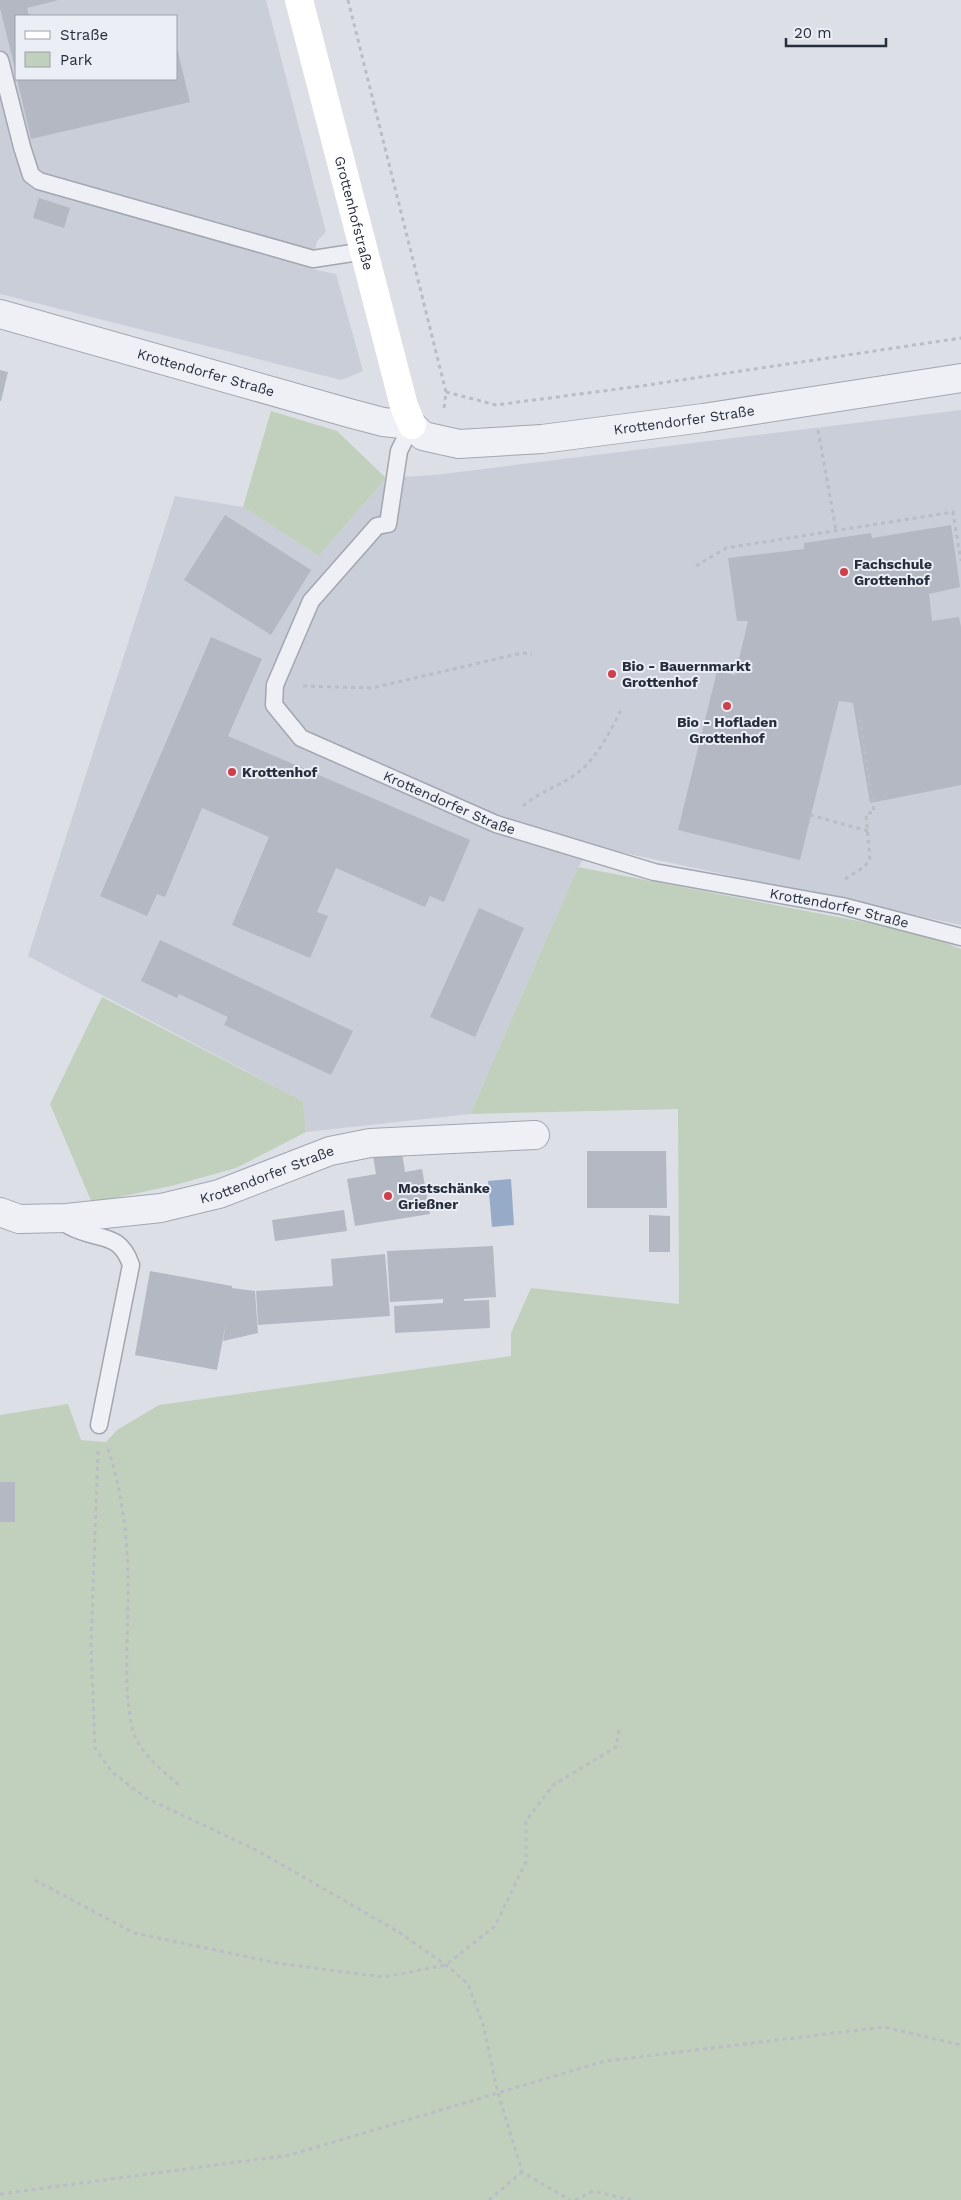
<svg xmlns="http://www.w3.org/2000/svg" width="961" height="2200" viewBox="0 0 961 2200" font-family="'Work Sans',sans-serif">
<style>
.built{fill:#caced8;fill-rule:evenodd}
.green{fill:#c1d0bd}
.water{fill:#96abc7}
.building{fill:#b3b8c3}
.lines{fill:none;stroke-linecap:round;stroke-linejoin:round}
.lane-casing{stroke:#a2a6b0;stroke-width:19}
.street-casing{stroke:#a2a6b0;stroke-width:30}
.path{stroke:#bbbdc5;stroke-width:3;stroke-dasharray:4 4;stroke-linecap:butt}
.lane{stroke:#eff0f5;stroke-width:16}
.street{stroke:#eff0f5;stroke-width:28}
.secondary{stroke:#fff;stroke-width:28}
.poi-dot{fill:#cd3f4b;stroke:#ebeef4;stroke-width:2}
.labels{text-anchor:middle;dominant-baseline:central;stroke-width:4;stroke-linejoin:round;paint-order:stroke}
.street-label{font-size:14px;fill:#262d3d;stroke:#ebeef4}
.poi-label{font-size:14px;font-weight:bold;fill:#262d3d;stroke:#ebeef4;text-anchor:start}
</style>
<rect width="100%" height="100%" fill="#dcdfe6"/>
<g class="built">
<path d="M0,0H266L326,232L317,241L311,269L336,274L363,371L341,380L0,294ZM16,16H176V79H16Z"/>
<path d="M961,410V925L592,846L578,867L470,1114L306,1132L303,1101L28,956L175,496L243,507L319,556L386,478L434,475Z"/>
</g>
<g class="green">
<path d="M271,411L337,431L386,478L319,556L243,507Z"/>
<path d="M578,867L921,933L961,949V2200H0V1415L68,1404L81,1440L106,1442L117,1430L159,1405L511,1356V1333L531,1288L679,1304L678,1109L470,1114Z"/>
<path d="M102,997L303,1101L306,1132L236,1168L175,1185L92,1203L50,1104Z"/>
</g>
<path class="water" d="M511,1179L514,1225L492,1227L488,1181Z"/>
<g class="building">
<path d="M0,0H59L27,8L29,16H16V73L0,8Z"/>
<path d="M177,48L190,102L31,139L17,79H176Z"/>
<path d="M39,198L70,208L64,228L33,218Z"/>
<path d="M0,370L8,372L1,401H0Z"/>
<path d="M225,515L311,570L271,635L184,580Z"/>
<path d="M951,525L960,587L929,594L932,621L959,617L961,627V785L870,803L853,703L839,701L800,860L678,830L717,671L735,675L748,621H737L728,558L804,549V543L871,533L872,538Z"/>
<path d="M211,637L262,659L228,736L470,840L444,902L430,896L425,907L336,868L317,912L328,916L310,958L232,925L269,837L202,808L165,897L157,894L147,916L100,896Z"/>
<path d="M479,908L524,928L475,1037L430,1017Z"/>
<path d="M160,940L353,1031L331,1075L224,1025L228,1017L179,994L177,998L141,981Z"/>
<path d="M401,1146L405,1172L422,1169L430,1214L355,1226L347,1179L376,1174L372,1150Z"/>
<path d="M587,1151H666L667,1208H587Z"/>
<path d="M344,1210L347,1231L275,1241L272,1220Z"/>
<path d="M649,1215L670,1216V1252H649Z"/>
<path d="M493,1246L496,1297L464,1299V1301L489,1300L490,1328L395,1333L394,1306L443,1303V1299L390,1302L387,1251Z"/>
<path d="M385,1254L390,1316L258,1325L256,1291L333,1286L331,1259Z"/>
<path d="M150,1271L232,1286V1288L255,1291L258,1333L223,1341L226,1322L217,1370L135,1355Z"/>
<rect x="0" y="1482" width="15" height="40"/>
</g>
<g class="lines">
<g class="lane-casing">
<g id="lane">
<path d="M0,60L22,147L31,175L39,181L313,259L365,251"/>
<path id="s1" d="M412,425L399,451L388,524L377,526L311,601L275,685L274,705L301,738L496,824L654,872L842,906L961,937"/>
<path d="M67,1218L69,1226C98,1242 119,1230 131,1265L99,1425"/>
</g>
</g>
<g class="street-casing">
<g id="street">
<path id="s2" d="M0,314L349,413L383,422L412,425L423,436L459,444L542,439L703,418L961,378"/>
<path id="s3" d="M0,1212L19,1219L67,1218L161,1208L219,1194L330,1151L370,1143L535,1135"/>
</g>
</g>
<g class="path">
<path d="M348,0L446,392L444,408"/>
<path d="M446,392L496,405L641,386L961,338"/>
<path d="M818,430L836,530"/>
<path d="M696,566L726,548L953,512L961,561"/>
<path d="M303,686L372,688L522,653L532,654"/>
<path d="M523,806C542,790 563,785 580,771C596,758 612,729 621,710"/>
<path d="M810,815L868,831"/>
<path d="M845,879L864,867L870,860L866,814L874,812L859,714"/>
<path d="M108,1449C122,1490 128,1540 128,1584C129,1622 121,1707 136,1739C146,1758 164,1772 180,1786"/>
<path d="M98,1451L91,1645L95,1748L112,1772L146,1798L258,1851L397,1931L446,1965L468,1984L483,2024L498,2093L522,2172L570,2200"/>
<path d="M35,1880L134,1933L282,1964L384,1977L446,1965L495,1926L526,1862V1821L553,1785L616,1747L619,1730"/>
<path d="M0,2194L290,2155L605,2061L884,2027L961,2045"/>
<path d="M489,2200L522,2172"/>
<path d="M575,2200L593,2191L631,2200"/>
</g>
<use href="#lane" class="lane"/>
<use href="#street" class="street"/>
<path class="secondary" id="s4" d="M299,0L404,406L412,425"/>
</g>
<g class="poi-dot">
<circle cx="844" cy="572" r="5"/>
<circle cx="612" cy="674" r="5"/>
<circle cx="727" cy="706" r="5"/>
<circle cx="232" cy="772" r="5"/>
<circle cx="388" cy="1196" r="5"/>
</g>
<g class="labels">
<g class="street-label">
<text stroke="none"><textPath href="#s4" startOffset="220">Grottenhofstraße</textPath></text>
<text stroke="none"><textPath href="#s2" startOffset="214">Krottendorfer Straße</textPath></text>
<text stroke="none"><textPath href="#s2" startOffset="706">Krottendorfer Straße</textPath></text>
<text stroke="none"><textPath href="#s1" startOffset="530">Krottendorfer Straße</textPath></text>
<text stroke="none"><textPath href="#s1" startOffset="935">Krottendorfer Straße</textPath></text>
<text stroke="none"><textPath href="#s3" startOffset="274">Krottendorfer Straße</textPath></text>
</g>
<g class="poi-label">
<text x="854" y="564">Fachschule<tspan x="854" dy="16">Grottenhof</tspan></text>
<text x="622" y="666">Bio - Bauernmarkt<tspan x="622" dy="16">Grottenhof</tspan></text>
<text x="727" y="722" text-anchor="middle">Bio - Hofladen<tspan x="727" dy="16">Grottenhof</tspan></text>
<text x="242" y="772">Krottenhof</text>
<text x="398" y="1188">Mostschänke<tspan x="398" dy="16">Grießner</tspan></text>
</g>
</g>
<rect x="15" y="15" width="162" height="65" fill="#ebeef4" stroke="#9ca1ab"/>
<rect x="25" y="31" width="25" height="8" fill="#ffffff" stroke="#9ca1ab"/>
<text x="60" y="40" font-size="15" fill="#262d3d">Straße</text>
<rect x="25" y="52" width="25" height="15" fill="#c1d0bd" stroke="#9ca1ab"/>
<text x="60" y="65" font-size="15" fill="#262d3d">Park</text>
<path d="M786 38v8h100v-8" fill="none" stroke="#262d3d" stroke-width="2.5"/>
<text x="794" y="38" font-size="15" fill="#262d3d" stroke="#ebeef4" stroke-width="4" paint-order="stroke">20 m</text>
</svg>
